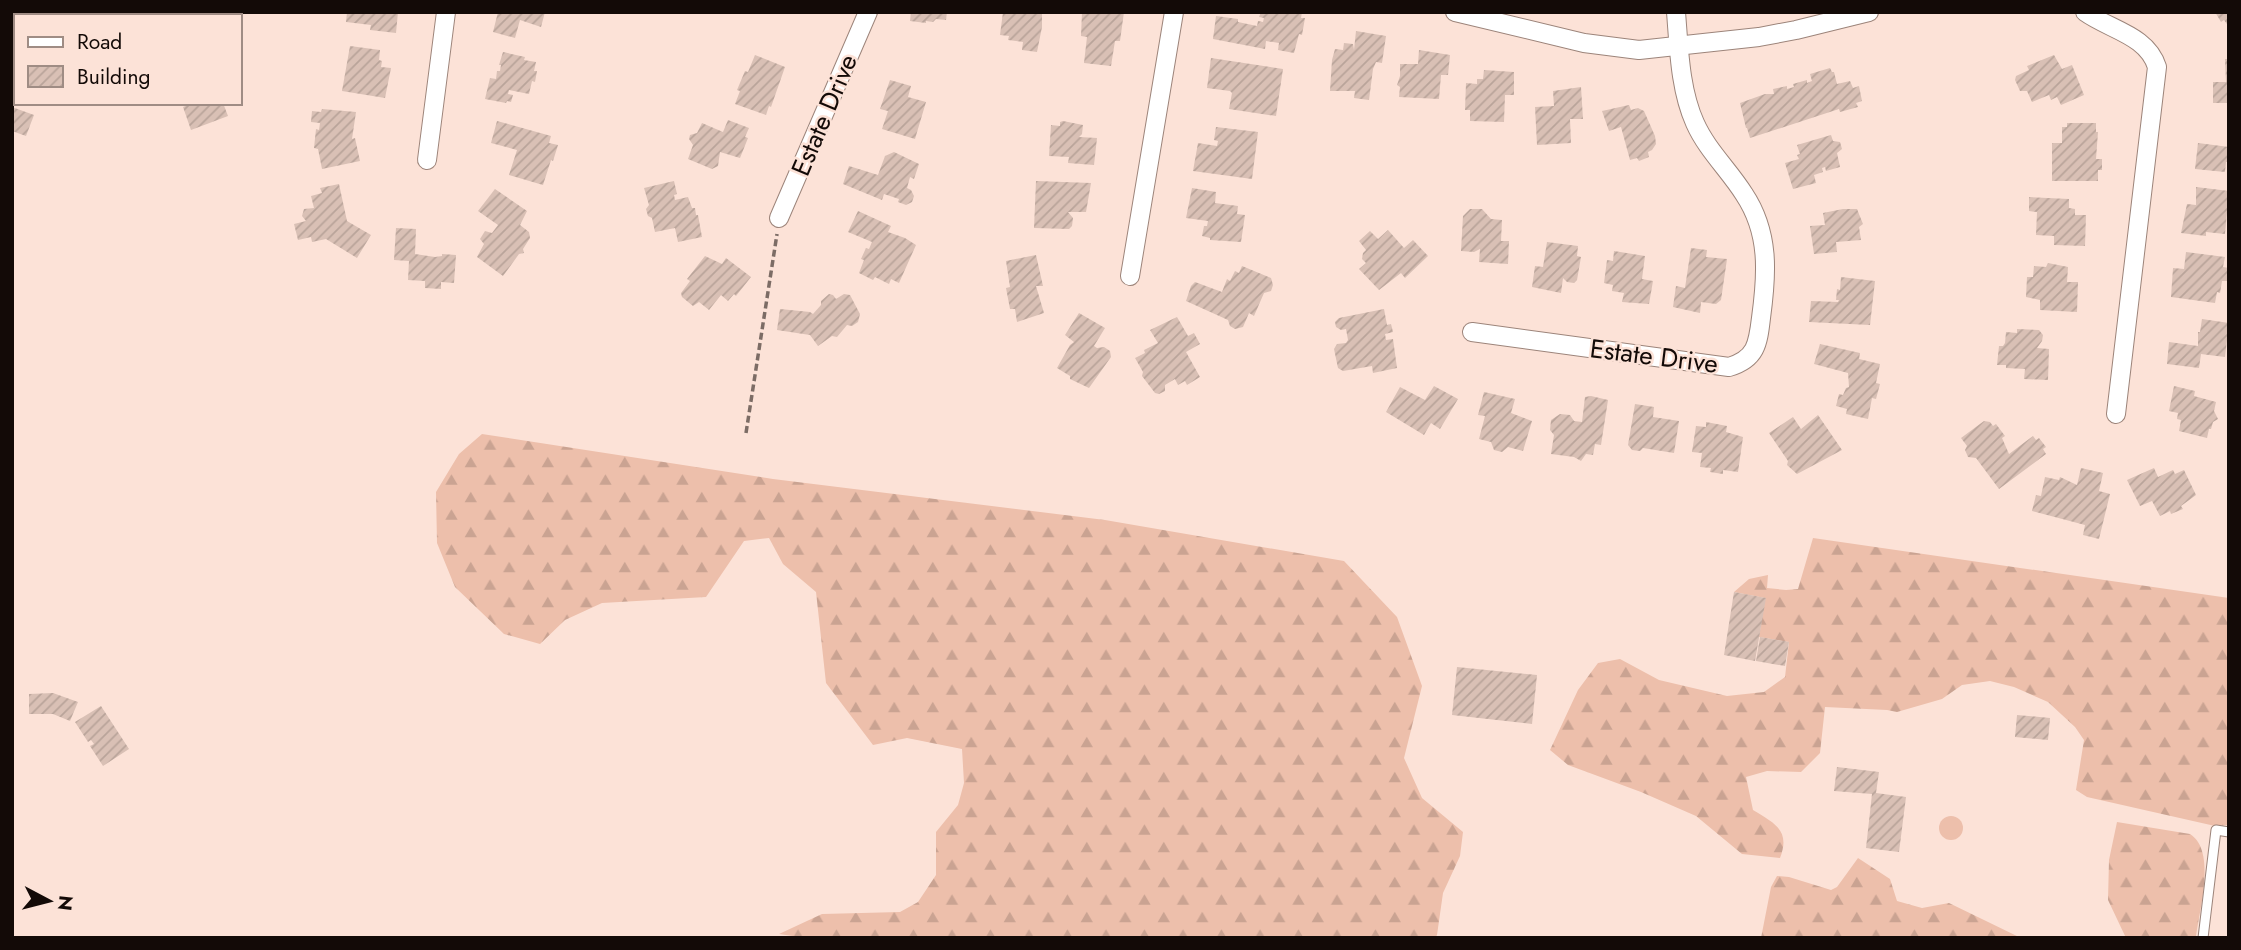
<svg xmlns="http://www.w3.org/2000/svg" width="2241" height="950" viewBox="0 0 2241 950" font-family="Jost,sans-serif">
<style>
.forest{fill:url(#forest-firs)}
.garden{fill:#edbfab}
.building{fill:url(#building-hatch)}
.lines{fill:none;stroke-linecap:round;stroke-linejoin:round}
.service-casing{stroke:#9c847a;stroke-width:11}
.minor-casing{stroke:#9c847a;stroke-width:20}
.path{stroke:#7c6c65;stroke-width:3.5;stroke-dasharray:7 3.5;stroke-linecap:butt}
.service{stroke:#fff;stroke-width:9}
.minor{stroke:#fff;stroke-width:18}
.labels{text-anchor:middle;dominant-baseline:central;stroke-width:5;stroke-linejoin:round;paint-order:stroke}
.street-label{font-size:26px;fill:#130a07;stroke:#fce2d7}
</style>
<defs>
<pattern id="forest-firs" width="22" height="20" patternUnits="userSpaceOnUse" patternTransform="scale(1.75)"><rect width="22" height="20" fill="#edbfab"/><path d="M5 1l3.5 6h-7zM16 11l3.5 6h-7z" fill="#caa392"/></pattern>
<pattern id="building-hatch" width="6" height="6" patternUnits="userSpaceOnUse" patternTransform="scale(1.75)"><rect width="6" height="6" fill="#d9c0b5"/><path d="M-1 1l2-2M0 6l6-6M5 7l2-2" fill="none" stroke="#b9a49a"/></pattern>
</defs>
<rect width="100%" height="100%" fill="#fce2d7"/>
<g class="forest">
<path d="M482,434L773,479L1105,520L1344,561L1397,617L1422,686L1404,758L1422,798L1463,832L1460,856L1443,893L1437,935L1435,938H806L779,934L822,914L900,912L918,902L936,875V832L958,805L964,783L962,749L907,738L873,745L826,683L816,592L783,564L769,538L744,541L706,597L602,603L565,620L540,644L504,634L455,587L437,543L436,492L459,454Z"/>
<path d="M1813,538L2229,598V825L2215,826L2087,797L2076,790L2084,740L2075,727L2048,702L2014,687L1990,681L1962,685L1942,699L1897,712L1887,710L1825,707L1820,753L1801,772L1767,771L1746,777L1753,810C1774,823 1791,830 1780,858L1742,854L1696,816L1641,792L1568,765L1550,750L1578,690L1598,663L1620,659L1659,680L1727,696L1764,692L1785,677L1789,642L1759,637L1765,598L1734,592L1749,579L1768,575L1767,588L1786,590L1798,589Z"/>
<path d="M2117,822L2190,834C2217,851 2199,911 2196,938H2126L2108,900L2109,860Z"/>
<path d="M1858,858L1890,879L1897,901L1922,908L1949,903L2021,938H1761L1771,887L1777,876L1789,877L1831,890L1837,887Z"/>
</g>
<circle class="garden" cx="1951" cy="828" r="12"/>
<g class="building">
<path d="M347,12H398L396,33L370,30L371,25L346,22Z"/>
<path d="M498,12H545L541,27L520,20L515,38L493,32Z"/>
<path d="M911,12H947L946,20L936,19L933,22L926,21V23L910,21Z"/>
<path d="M1003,12H1042V27L1037,52L1022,50L1023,42L1008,40L1009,36L1000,35Z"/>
<path d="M1082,12H1124L1120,41H1115L1111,66L1084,63L1087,37L1081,36Z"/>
<path d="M1261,12H1302L1301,18H1305L1302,35L1299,34L1294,53L1278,50L1279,43L1266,41L1265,49L1213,39L1216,16L1238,19V22L1257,26L1258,21L1263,22L1264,18L1259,17Z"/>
<path d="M2215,12H2229V27L2224,20L2221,22Z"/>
<path d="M1356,31L1386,36L1382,63L1376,62L1373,69L1369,100L1354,98L1355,91H1330L1332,60L1335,49L1343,50L1344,43L1353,44L1354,50Z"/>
<path d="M350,46L380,50L379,60L382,61L381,67L391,68L385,98L342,91Z"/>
<path d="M1419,50L1450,55L1448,75H1441L1439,99L1399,97L1400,87L1397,85L1400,76V64H1418Z"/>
<path d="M503,52L525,57L524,60L536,62L534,71H537L535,82L532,81L529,94L509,90L508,94L513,95L511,102L507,101L506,103L485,99L490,78L496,79L497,71H500L501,65H499Z"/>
<path d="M755,55L785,67L771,107L769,106L766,115L735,104L740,91L737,90L745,71L748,72Z"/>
<path d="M2054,55L2062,69L2072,65L2084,95L2061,105L2057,97L2051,100L2049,95L2032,102L2027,91H2020L2015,80L2016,76L2029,70L2027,66Z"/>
<path d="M1211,58L1283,69L1276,116L1229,109L1232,93L1230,91L1207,88Z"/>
<path d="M2225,59H2229V103H2213V82H2226Z"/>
<path d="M1830,68L1832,72H1834L1837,84L1850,81L1853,88L1859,86L1862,101L1856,103L1858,107L1840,112L1839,109L1750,138L1747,128H1746L1740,103L1765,94H1774L1773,89L1787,86V89L1794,87L1793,84L1807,80V83L1812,81L1810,74Z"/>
<path d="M1484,70L1514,72V95H1505L1504,122L1470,121V110H1465L1466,83L1477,84V79H1483Z"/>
<path d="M890,80L911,86L908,97L926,102L915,139L882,129L888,111L880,109Z"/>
<path d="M1581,87L1583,119H1570L1571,143L1537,145L1535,107L1554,106L1553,91Z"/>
<path d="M193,103H223L228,116L191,130L183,107Z"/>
<path d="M1629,105L1631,110L1638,108L1644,111L1655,136L1656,144L1652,150L1648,152L1649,157L1639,161L1637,158L1630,160L1621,127L1609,131L1602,111Z"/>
<path d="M12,107L34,115L26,136L12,131Z"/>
<path d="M322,109L356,112L352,139L355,138L360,161L322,169L318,149L314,148L316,129L319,130L320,123L311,122L312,111L321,112Z"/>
<path d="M728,120L749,128L745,137L748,138L740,158L720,152L718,166L712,169L688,159L693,145L689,139L690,135L697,133L702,123L723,132Z"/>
<path d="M497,121L551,136L549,143L558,145L553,161L551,160L543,185L509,175L517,150L491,143Z"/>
<path d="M1063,121L1083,125L1082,134L1079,137L1097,138L1094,165L1068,163L1069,157L1049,156L1051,125L1060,126V122Z"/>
<path d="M2067,123H2096V132H2098L2096,159H2102V170H2098V181H2052V143H2062V127H2067Z"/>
<path d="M1216,127L1258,132L1252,179L1193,171L1198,143L1217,146L1218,141L1214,140Z"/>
<path d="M1831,135L1833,141L1840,142L1842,149L1837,153L1840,167L1826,171L1825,167L1822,168L1823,172L1814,175L1816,183L1793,189L1785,163L1799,159L1797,155L1800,154L1797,145Z"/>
<path d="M2198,143L2229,147V162H2226L2225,172L2195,169Z"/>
<path d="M894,152L919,164L914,179L910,177L907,188L911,190L914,196L912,202L906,205L898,202L899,199L884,194L882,200L843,184L849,166L878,175L885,156Z"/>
<path d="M674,181L677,194L674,195L675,200L688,197L692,208H695L696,215H698L702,237L678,242L675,228L655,232L652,218L648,216L646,209L649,205L644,188Z"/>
<path d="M1036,181L1091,183L1086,212H1068L1073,218L1072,226L1069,229L1034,228Z"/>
<path d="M339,184L347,221L371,235L357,258L326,239L312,242L311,237L298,240L294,224L306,221L302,216L304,209L314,208L311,196L322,193L320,188Z"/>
<path d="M2196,187L2229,191L2225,234L2206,232V236L2181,233L2187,204L2196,205Z"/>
<path d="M1192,188L1216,192L1215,203L1238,206L1237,214L1245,215L1241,242L1210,240V238L1202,236L1204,226H1207L1208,221L1186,218Z"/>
<path d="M495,189L527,211L520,225L529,232L530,238L523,249L524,253L519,254L503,276L477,257L484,244L480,239L485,231L492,233L498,225L478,211Z"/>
<path d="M2029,197L2069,199V208L2075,209V215H2086L2085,246L2054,245V236L2036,235L2037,212L2029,211Z"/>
<path d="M1470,209H1482L1491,219L1502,220L1501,241H1509L1508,264L1479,262L1480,249L1474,252L1461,251L1463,216Z"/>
<path d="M1843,209H1857L1863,224L1859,227L1861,240L1836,242L1837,252L1814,254L1810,226L1825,225L1823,213Z"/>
<path d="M858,211L891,226L888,232L905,238L916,245L899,283L891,279L889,284L875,277L873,280L859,273L864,260L861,259L866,248L869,249L872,242L848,232Z"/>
<path d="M396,228L416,229L415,254L435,257L442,256V254L456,255L454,283L441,282V289L425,288V281L408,280L409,261L394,260Z"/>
<path d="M1388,230L1404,248L1413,240L1428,256L1405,278L1401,273L1379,290L1359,269L1366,263L1362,259L1363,253L1366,250L1359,241L1370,231L1378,239Z"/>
<path d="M1547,242L1578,246L1577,256L1581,257L1577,280L1574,283L1567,282L1563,278L1561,293L1532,287L1535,266L1543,267Z"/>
<path d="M1691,248L1707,250L1706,257L1727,259L1721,300L1716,304L1701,302L1700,313L1673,307L1676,286L1685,288Z"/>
<path d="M1614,251L1645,256L1642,279L1653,281L1649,304L1622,302L1624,293L1612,291L1613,285L1604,283L1607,260L1613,261Z"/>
<path d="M2186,252L2225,257L2223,267L2229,268L2228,281H2222L2220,293L2217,292L2215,303L2171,297L2173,268L2184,269Z"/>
<path d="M1036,255L1043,286H1036L1044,313L1017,322L1015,309H1010L1006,288L1010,287L1006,261Z"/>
<path d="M705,256L722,264L726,258L751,277L736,296L734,294L728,301L721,295L709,310L699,302L693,306L682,297L681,293L690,281L687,279Z"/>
<path d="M2048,263L2068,267L2067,282H2078L2077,312L2040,310V300L2026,297L2027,277H2033L2034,266L2046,267Z"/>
<path d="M1242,266L1271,278L1273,285L1271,291L1264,293L1254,316L1249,313L1243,327L1235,329L1230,326L1228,320L1186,301L1191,286L1195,282L1222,292L1227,279L1230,281L1235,271L1239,273Z"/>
<path d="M1841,277L1875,281L1870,325L1809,322L1811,301L1838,302L1839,300H1836L1837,289L1840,290Z"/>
<path d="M829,294L833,295L836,299L844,294L850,295L860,314L858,322L852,326L847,325L837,337L832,336L818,346L810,335L777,330L780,309L810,312L813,314L821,305V301Z"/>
<path d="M1384,309L1387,325L1391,324L1393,332L1385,334L1386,340L1393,339L1397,368L1373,373L1372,366L1343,371L1338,368L1334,349L1337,344L1346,343L1348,340L1346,329L1341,330L1336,327L1335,322L1339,318Z"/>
<path d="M1079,313L1105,328L1094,346L1097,348L1104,347L1110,351L1111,357L1089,388L1070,379V376L1057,368L1070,345L1074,342L1065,335Z"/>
<path d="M1177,317L1188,336L1194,333L1200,344L1186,352L1200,377L1187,385L1185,381L1178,385L1175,379L1165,385V391L1159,394L1155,393L1142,376L1143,372L1135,358L1145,353L1144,350L1158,343L1150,330Z"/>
<path d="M2202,319L2229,323L2225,357L2201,354L2199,368L2167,364L2169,342L2198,346V332H2200Z"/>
<path d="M2017,329L2039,330L2043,335L2042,341L2037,348L2049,349L2048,380L2024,379L2025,369L2006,368V365H1997L1999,346H2003L2005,343L2006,332L2017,333Z"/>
<path d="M1820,344L1860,353L1859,359L1880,364L1876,383L1880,384L1876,399L1872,398L1868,419L1846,414L1847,409L1836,406L1839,394L1843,395L1846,388L1849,387L1848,373L1814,364Z"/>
<path d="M1434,386L1458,399L1440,429L1431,423L1424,435L1386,412L1400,387L1425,400Z"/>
<path d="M2174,386L2195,391L2194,396L2216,402L2214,411L2218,419L2213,422L2211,429H2209L2207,438L2179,431L2181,420L2177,419L2178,413L2169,411Z"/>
<path d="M1484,392L1515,399L1511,413L1532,421L1523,451L1508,447L1502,452L1494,450L1491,442L1479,439L1485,416L1478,415Z"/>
<path d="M1591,396L1608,400L1601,445L1595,444L1593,455L1586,454L1581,461L1574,457L1551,454L1554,435L1550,430L1551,420L1560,414L1570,415L1574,421L1582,422L1585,397Z"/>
<path d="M1635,404L1654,407L1653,417L1679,421L1674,453L1643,448L1640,451L1632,450L1628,445Z"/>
<path d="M1818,415L1842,450L1797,474L1787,465L1788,461L1769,433L1793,417L1801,429Z"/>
<path d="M1984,421L1990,422L1993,426L1996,424L2005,436L2002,438L2009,454L2033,436L2036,440L2039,438L2046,447L2043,449L2046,454L1999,489L1976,458L1968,457L1965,450L1967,446L1961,438Z"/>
<path d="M1706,422L1727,426L1726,432L1743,437L1738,472L1723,470V474L1710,472L1711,468L1700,467L1702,453L1692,452L1696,426L1706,427Z"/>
<path d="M2081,468L2103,473L2099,491L2110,494L2099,539L2083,535L2085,525L2032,511L2036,495L2041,496L2045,477L2059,480L2060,477L2077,485Z"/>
<path d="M2154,468L2158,477L2173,470L2175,474L2184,470L2196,495L2181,506L2183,509L2171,514L2170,511L2160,516L2152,501L2140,506L2127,480Z"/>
<path d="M1734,592L1766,598L1755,661L1724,655Z"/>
<path d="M1760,637L1789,642L1785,666L1756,661Z"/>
<path d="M1457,667L1537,675L1532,724L1452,715Z"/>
<path d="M29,694L53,693L78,702L70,721L53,714H29Z"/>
<path d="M101,706L129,749L103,766L90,746L94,744L91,740L88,742L75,722Z"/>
<path d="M2017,715L2050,718L2048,740L2015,737Z"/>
<path d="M1837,767L1879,772L1876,793L1906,797L1899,852L1866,848L1872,794L1834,791Z"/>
</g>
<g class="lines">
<g class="service-casing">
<path id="service" d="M2203,938L2216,830L2229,832"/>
</g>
<g class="minor-casing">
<g id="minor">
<path d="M1455,12L1584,43L1639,50L1759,37L1796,30L1869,12"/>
<path d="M2085,12C2110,30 2147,35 2157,67L2116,414"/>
<path d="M427,160L446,12"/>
<path d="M779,218L868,12"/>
<path d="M1130,276L1174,12"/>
<path d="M1472,332L1729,367C1756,359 1758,344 1761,318C1767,274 1770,233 1744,194C1729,170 1707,150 1695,123C1680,90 1679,49 1676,12"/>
</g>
</g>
<path class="path" d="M746,433L777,234"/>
<use href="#service" class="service"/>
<use href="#minor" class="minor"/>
</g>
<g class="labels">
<g class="street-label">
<text transform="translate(824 115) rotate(-67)">Estate Drive</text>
<text transform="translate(1654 356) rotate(7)">Estate Drive</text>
</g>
</g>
<rect width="2241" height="950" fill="none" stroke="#130a07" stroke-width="28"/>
<rect x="14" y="14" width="228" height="91" fill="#fce2d7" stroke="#9f8c84" stroke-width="2"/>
<rect x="28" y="37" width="35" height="10" fill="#ffffff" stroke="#9f8c84" stroke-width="2"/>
<text x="77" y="49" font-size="21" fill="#130a07">Road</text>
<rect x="28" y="66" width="35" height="21" fill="url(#building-hatch)" stroke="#9f8c84" stroke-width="2"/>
<text x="77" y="84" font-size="21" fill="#130a07">Building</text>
<g transform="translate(49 901) rotate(97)" stroke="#fce2d7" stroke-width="5" paint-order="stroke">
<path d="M0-5L12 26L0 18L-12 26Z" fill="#130a07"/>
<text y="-10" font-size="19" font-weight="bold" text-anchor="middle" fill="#130a07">N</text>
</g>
</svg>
